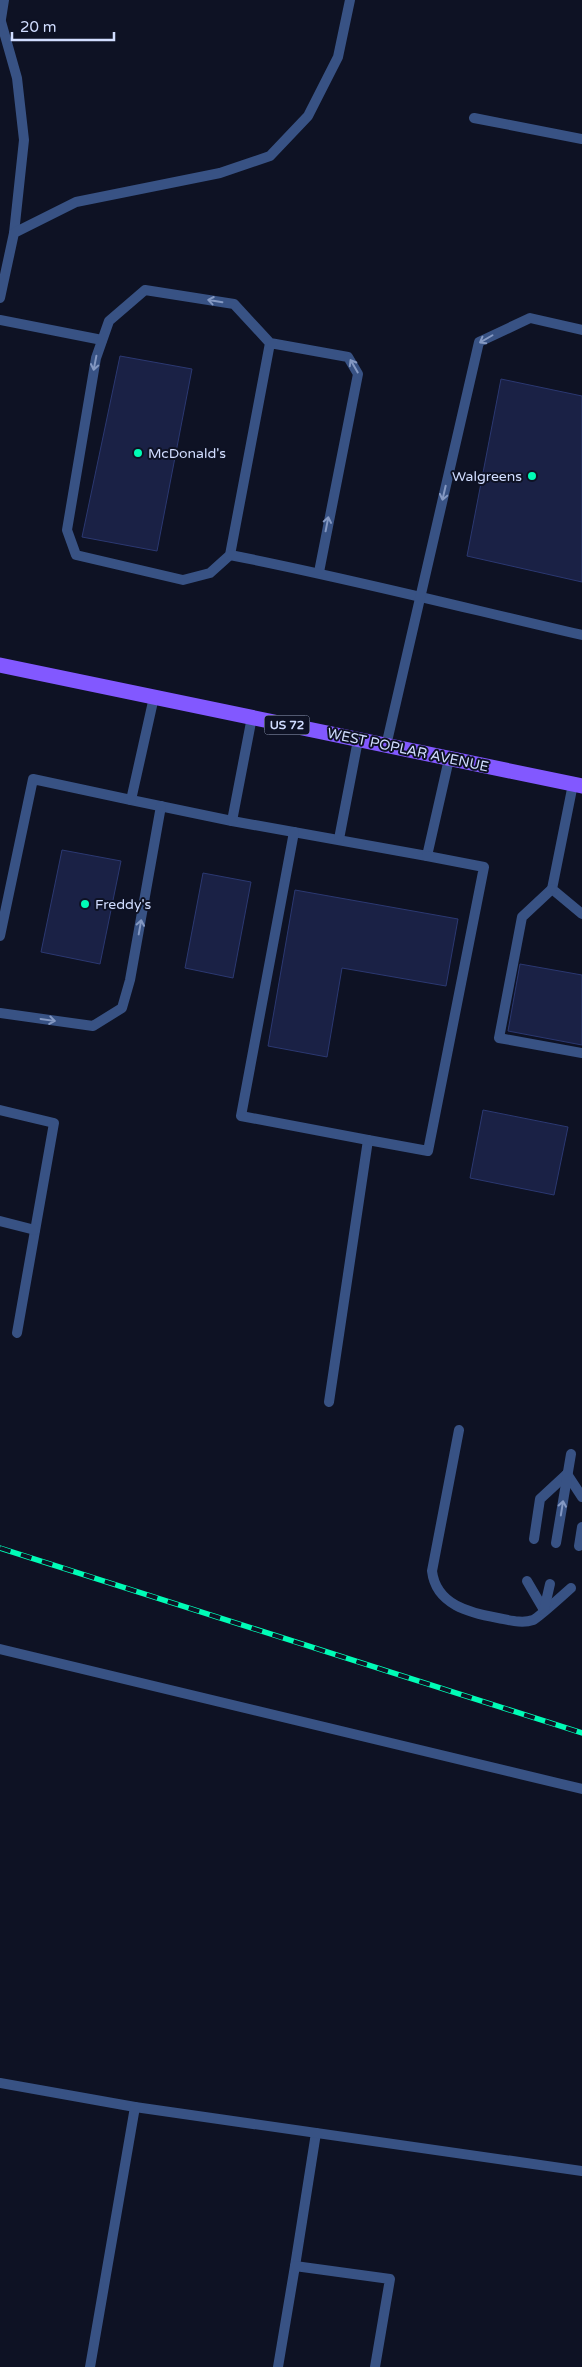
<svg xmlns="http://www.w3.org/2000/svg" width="582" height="2367" viewBox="0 0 582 2367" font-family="'Varela Round',sans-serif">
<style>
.building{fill:#1a2145;stroke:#2b3871}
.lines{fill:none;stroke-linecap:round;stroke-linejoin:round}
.lane{stroke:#385284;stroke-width:10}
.primary{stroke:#8258ff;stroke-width:15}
.rail-casing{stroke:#00fcb6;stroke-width:5.5}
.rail{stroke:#0e1224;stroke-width:4;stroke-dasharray:11;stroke-linecap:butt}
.oneway{stroke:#8498c2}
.poi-dot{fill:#00fcb6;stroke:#0e1224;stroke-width:2}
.labels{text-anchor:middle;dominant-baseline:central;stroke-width:4;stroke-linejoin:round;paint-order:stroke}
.shield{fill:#0e1224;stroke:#96a0bd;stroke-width:1}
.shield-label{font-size:12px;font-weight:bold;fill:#d1ddff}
.poi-label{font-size:14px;fill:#d1ddff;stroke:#0e1224;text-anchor:start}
.street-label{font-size:14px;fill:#d1ddff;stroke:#0e1224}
</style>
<rect width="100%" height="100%" fill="#0e1224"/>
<g class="building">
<path d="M120,356L192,369L157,551L82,537Z"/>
<path d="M501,379L582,396V582L467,556Z"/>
<path d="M62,850L121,861L100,964L41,952Z"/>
<path d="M203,873L251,882L233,978L185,968Z"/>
<path d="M295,890L458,919L446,986L342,968L327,1057L268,1046Z"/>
<path d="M520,964L582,975V1045L508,1031Z"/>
<path d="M483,1110L568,1127L554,1195L470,1178Z"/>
</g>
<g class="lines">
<g class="lane">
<path d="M0,18L17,78L24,140L14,233"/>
<path d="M1,19L4,0"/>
<path d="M474,118L582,139"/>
<path d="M0,298L14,233L76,202L220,173L270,156L308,116L338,57L350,0"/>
<path d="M0,320L102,340"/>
<path d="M270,343L230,555L210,573L183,580L76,555L67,530L96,358L109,321L145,290L234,304L270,343L348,357L358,374L319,572"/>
<path d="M230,555C348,578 465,608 582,635"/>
<path d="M386,746L479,342L530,318L582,330"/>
<path d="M573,784L552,889L582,914"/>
<path d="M131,800L232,821L427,856L449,759"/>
<path d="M232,821L252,717"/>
<path d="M294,832L241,1116L368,1140"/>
<path d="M339,839L358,740"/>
<path d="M552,889L522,917L499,1038L582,1053"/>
<path d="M0,936L33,779L131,800L154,697"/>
<path d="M0,1013L93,1026L122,1008L130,980L161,806"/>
<path d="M0,1110L54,1123L17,1333"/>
<path d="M0,1221L35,1230"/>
<path d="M329,1402L368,1140L428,1151L484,867L427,856"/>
<path d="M459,1430L432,1571C436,1605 470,1613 498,1618C509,1620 522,1624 533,1620C538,1618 564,1594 571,1588"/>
<path d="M567,1474L582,1497"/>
<path d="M534,1539L540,1499L567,1474"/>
<path d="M556,1543L571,1454"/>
<path d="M579,1546L582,1527"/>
<path d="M527,1581L544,1610"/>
<path d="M544,1610L550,1584"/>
<path d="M0,1649L582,1789"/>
<path d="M0,2083L135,2107"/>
<path d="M295,2266L316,2133"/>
<path d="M90,2367L135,2107L582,2171"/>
<path d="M278,2367L295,2266L390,2279L375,2367"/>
</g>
<path class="primary" d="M0,665L582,786"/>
<g class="rail-casing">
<path id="rail" d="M0,1548L582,1733"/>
</g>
<use href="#rail" class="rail"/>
</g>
<defs><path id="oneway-shaft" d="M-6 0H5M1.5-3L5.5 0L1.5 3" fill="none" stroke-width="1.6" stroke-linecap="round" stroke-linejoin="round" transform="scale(1.25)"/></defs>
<g class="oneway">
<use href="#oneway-shaft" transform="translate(215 301) rotate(-171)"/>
<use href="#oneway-shaft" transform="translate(486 339) rotate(150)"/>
<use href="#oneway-shaft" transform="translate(95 363) rotate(101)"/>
<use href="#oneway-shaft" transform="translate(354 366) rotate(-120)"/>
<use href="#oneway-shaft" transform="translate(444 493) rotate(103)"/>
<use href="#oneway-shaft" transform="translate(327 524) rotate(-79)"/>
<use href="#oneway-shaft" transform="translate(140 927) rotate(-80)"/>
<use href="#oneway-shaft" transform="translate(48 1020) rotate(8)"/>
<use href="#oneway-shaft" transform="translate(562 1508) rotate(-81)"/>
</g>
<g class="poi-dot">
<circle cx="138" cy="453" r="5"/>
<circle cx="532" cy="476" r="5"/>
<circle cx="85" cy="904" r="5"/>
</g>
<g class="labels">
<rect class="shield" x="264.5" y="715.5" width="45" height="19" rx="4"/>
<g class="shield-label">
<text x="287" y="725">US 72</text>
</g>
<g class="poi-label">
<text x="148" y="453">McDonald's</text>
<text x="522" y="476" text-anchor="end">Walgreens</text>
<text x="95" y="904">Freddy's</text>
</g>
<g class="street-label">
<text transform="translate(408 750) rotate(12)">WEST POPLAR AVENUE</text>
</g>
</g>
<path d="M12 32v8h102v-8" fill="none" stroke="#d1ddff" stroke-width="2.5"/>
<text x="20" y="32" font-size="15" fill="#d1ddff" stroke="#0e1224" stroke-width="4" paint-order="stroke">20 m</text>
</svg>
